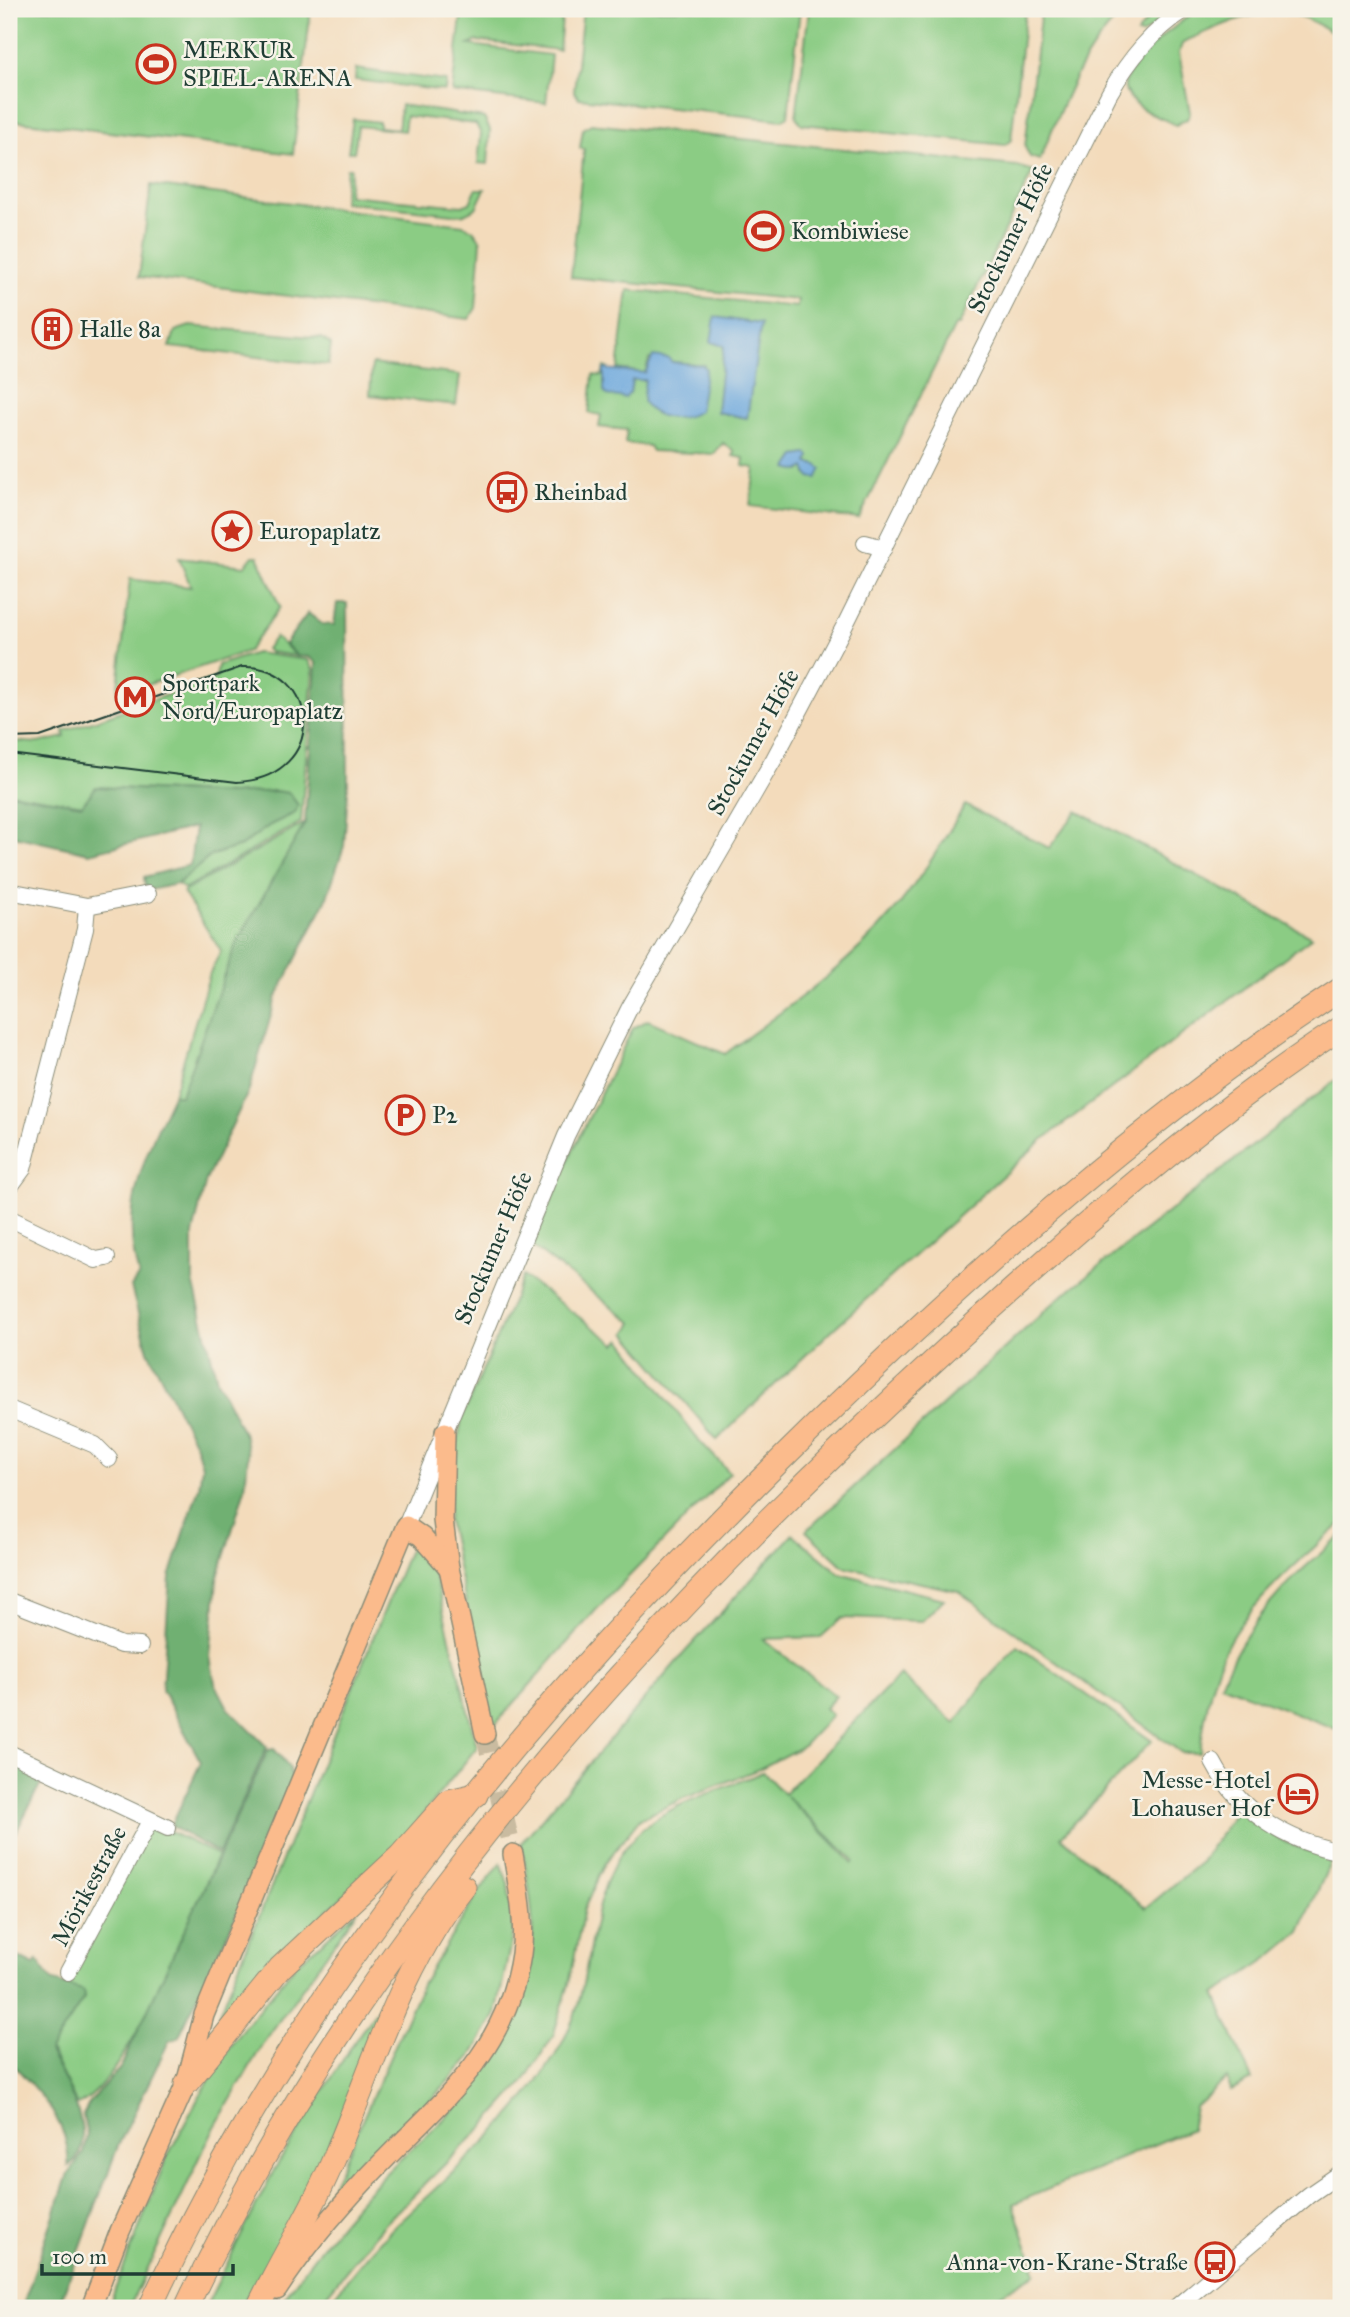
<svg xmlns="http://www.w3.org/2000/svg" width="1350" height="2317" viewBox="0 0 1350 2317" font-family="'IM FELL Great Primer',serif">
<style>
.green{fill:#8bcc84;stroke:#55845c;stroke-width:2;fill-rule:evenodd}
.forest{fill:#70b072;stroke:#487653;stroke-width:2}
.water{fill:#6ca7dd;stroke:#467288;stroke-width:2}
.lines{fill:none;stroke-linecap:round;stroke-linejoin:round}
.major-tunnel{stroke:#c9bba0;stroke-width:19;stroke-dasharray:19 10;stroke-linecap:butt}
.minor-casing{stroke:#898c78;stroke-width:18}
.major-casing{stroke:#898c78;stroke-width:22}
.highway-casing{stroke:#898c78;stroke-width:25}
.minor{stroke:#fff;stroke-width:16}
.major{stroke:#fbbb8c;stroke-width:19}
.highway{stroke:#fbbb8c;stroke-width:23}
.tram{stroke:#1f3d34;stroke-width:2}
.labels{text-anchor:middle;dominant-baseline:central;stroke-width:5;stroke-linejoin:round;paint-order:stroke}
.poi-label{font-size:24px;fill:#1f3d34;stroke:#f7f3e8;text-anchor:start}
.street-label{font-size:24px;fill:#1f3d34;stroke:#f7f3e8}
</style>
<rect width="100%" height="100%" fill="#f7f3e8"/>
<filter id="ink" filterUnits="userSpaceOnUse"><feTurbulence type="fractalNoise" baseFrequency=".0143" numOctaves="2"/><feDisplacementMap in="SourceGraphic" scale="14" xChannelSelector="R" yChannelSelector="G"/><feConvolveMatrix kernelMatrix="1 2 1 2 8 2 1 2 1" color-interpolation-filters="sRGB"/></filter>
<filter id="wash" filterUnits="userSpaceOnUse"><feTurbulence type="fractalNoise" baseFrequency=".00686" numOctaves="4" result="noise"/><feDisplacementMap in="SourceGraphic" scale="28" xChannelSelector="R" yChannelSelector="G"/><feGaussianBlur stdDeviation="1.57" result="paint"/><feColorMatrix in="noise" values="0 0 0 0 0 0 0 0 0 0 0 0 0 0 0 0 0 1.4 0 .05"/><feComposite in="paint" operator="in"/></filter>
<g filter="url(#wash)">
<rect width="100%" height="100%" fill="#f3dbbb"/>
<g class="green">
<path d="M9,9H311L293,154L9,120Z"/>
<path d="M462,9H563L559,50L477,41L469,45L551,55L546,103L452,92Z"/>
<path d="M583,9H800L788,116L782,120L579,98L574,92Z"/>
<path d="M809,9H1020L1025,13L1011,140L1005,145L802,124L796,117Z"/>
<path d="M1041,9H1127C1080,50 1063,104 1040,160L1030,157L1025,147Z"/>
<path d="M1155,9H1175L1142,35L1137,34Z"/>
<path d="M1200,9H1341V37C1325,29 1309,17 1291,14C1257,7 1221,26 1190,39L1182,44L1179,53L1190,113L1187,119L1176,125C1160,117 1135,110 1126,92C1115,71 1183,18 1200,9Z"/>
<path d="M356,69L446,81L445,91L355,80Z"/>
<path d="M401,105L484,118L490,130L488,164L478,163L481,134L476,124L406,116L404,131L358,126L354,152H348L353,119L379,122V127L398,129Z"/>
<path d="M591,124L1016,166L1033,171L959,325L956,324L859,519L750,506L755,468L743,466L744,458L733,456L735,452L723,443L714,454L652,451L649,446L625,443L627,430L599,427L601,415L589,413L593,375L602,376L604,367L607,368L604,370V391L630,393L632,380H645L644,401L703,365L649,359L645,373L618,369L628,290L797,307L798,300L571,277L584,149L580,148L583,129ZM715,317L760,324L747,418L717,412L724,346ZM808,454V462L813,464L807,474L805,466L800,471L788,468L796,456Z"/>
<path d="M347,168H351L348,195L462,206L470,203L476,189H485L476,208L462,215L343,202Z"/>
<path d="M151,185L463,225L473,230L481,241L476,308L469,319L139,277Z"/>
<path d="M190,326L322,338L331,345L328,365L170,347L175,331Z"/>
<path d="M372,364L460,375L456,405L370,395Z"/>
<path d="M253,556H258L280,607L248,651L117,695L130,579L191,587L179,558L245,566Z"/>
<path d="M275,637L297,656L269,652L266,649Z"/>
<path d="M256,653L308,660L313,669L301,822L185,889L177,884L212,855L241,846L270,825L295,813L276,791L231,794L96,787L83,805L9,793V724H12V741L38,743L65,737L64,731L216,678L218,665Z"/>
<path d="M965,805L1049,848L1077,811L1312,937L1041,1141L830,1332L717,1440L626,1333L633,1323L532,1246L572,1152L633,1028L648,1020L725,1054C780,1012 845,969 890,916C919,882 942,843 965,805Z"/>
<path d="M305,823L181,1095H173L210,973L221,951L183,892Z"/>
<path d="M1341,1076V1524C1307,1553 1252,1602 1230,1640C1212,1673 1204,1716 1200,1753H1182L958,1591L843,1566L806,1531L1058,1299Z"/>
<path d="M523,1276L616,1344L621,1339L696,1437L730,1473L596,1610L493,1727L448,1521L450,1482L462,1418Z"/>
<path d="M793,1534L839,1573L944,1599L922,1621L842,1618L821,1637L763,1639L836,1696L825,1708L832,1715L803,1746L759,1769L682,1799L640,1819L605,1863L584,1909L569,1984L553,2036L522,2084L484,2126L383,2225L316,2308H277C309,2263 341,2219 380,2179C407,2150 440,2127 465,2097C474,2087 481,2073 489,2062C542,1983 539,1934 521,1843L685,1652Z"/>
<path d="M1341,1537V1731L1221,1684C1245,1624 1290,1576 1341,1537Z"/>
<path d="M413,1540L431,1562L477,1747L401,1842L249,1984L214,2027Z"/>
<path d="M1018,1646L1152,1741L1061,1837L1146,1908L1201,1862L1237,1810C1267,1833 1295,1852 1333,1856L1300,1932L1270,1957L1215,1994L1252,2080L1231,2091L1227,2078L1195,2107L1191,2129L1013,2204L1036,2273L978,2308H324C346,2282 368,2252 393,2228C445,2178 505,2131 545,2071C559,2051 571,2028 578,2005C597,1936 591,1859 660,1816C689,1798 731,1786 763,1772L784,1794L900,1675L955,1723L990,1676ZM786,1796L854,1860L853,1863Z"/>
<path d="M158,1826L218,1855C195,1907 126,2086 77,2105L50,2050L84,1998L82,1990L66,1987L142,1834Z"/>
<path d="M501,1863L508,1884L513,1932L496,2014L470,2058L310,2229L346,2157L423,1982L479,1892Z"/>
<path d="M358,1910L264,2042L212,2132L129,2308H108L166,2159L199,2097L240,2032L295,1966Z"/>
<path d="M407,1967L309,2191L240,2308H205L274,2170L356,2039Z"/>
</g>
<g class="forest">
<path d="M337,603H347L348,791L344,846L326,900L276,998L249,1090L206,1180L193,1234V1281L217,1380L245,1437L248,1456L245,1488L217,1580L210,1657L215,1683L228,1708L267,1747L219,1853L171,1826L201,1762L162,1690L170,1577L199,1487L202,1466L196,1446L148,1351L131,1287L139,1275C118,1211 146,1152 173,1095H181L236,944L305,823L316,663L309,657L297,656L285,644L308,613L322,624L334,625Z"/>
<path d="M96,787L231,794L276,791L289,793L298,805L295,813L270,825L241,846L212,855L177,884L150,890L145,886L144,877L190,865L195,827L89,853L9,835V793L82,805Z"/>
<path d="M274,1749L289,1767L292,1779L244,1899L178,2038L169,2041L118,2146L58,2308H22L68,2174L83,2153L87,2135L83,2115L90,2102L121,2067L268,1750Z"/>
<path d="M9,1762L43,1779L9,1846Z"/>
<path d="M9,1953L34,1965L37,1960L53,1982L83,1990L84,1998L49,2052C65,2080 103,2143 68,2166C72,2123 35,2089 9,2060Z"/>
</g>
<g class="water">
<path d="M715,317L761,324L747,418L717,412L724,346L711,342Z"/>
<path d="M653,356L668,358L672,362L703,365L706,369L699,411C682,422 654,421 643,401L645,380H632L630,393L625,398L607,395L604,391V369L645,373Z"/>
<path d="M807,454L810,456L808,463L817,465L822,469L817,478L809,477L805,467L799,471L788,468L796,456Z"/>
</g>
</g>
<g filter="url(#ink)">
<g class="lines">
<path class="major-tunnel" d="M485,1734L513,1854"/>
<g class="minor-casing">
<g id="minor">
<path d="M865,543L884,548"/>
<path d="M9,891L87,906L148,894"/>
<path d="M9,1188L23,1169L85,929L87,906"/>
<path d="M9,1218L96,1260L107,1258"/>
<path d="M9,1409L95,1445L109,1459"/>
<path d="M406,1526L566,1136L630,1007L774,759L845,625L1109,94C1129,59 1152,31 1186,9"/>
<path d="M9,1601L121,1645L140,1646"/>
<path d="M9,1753L168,1828"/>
<path d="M1213,1762C1239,1812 1286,1841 1341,1852"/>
<path d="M68,1972L150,1821"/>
<path d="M1175,2308L1309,2195L1341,2173"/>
</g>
</g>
<g class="major-casing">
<g id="major">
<path d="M445,1432L443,1520L449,1568L485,1734"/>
<path d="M277,2290C303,2250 334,2213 367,2178C433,2107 506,2058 521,1954C526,1921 518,1886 513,1854"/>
<path d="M91,2308L120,2231L186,2084L204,2015L406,1526L422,1537L449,1568"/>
</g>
</g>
<g class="highway-casing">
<g id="highway">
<path d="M186,2084L280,1968L400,1856L449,1801L476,1795"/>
<path d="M150,2308C303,1970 551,1684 814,1427C977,1268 1151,1114 1341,989"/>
<path d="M186,2308C360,1935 647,1624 948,1348C1072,1235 1200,1120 1341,1028"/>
<path d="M258,2308C281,2258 312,2212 333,2161C373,2068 400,1967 464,1887"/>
</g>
</g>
<use href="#minor" class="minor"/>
<use href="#major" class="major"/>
<use href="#highway" class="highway"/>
<path class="tram" d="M9,738L40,737L242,667C322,664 329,778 237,782L9,754"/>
</g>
</g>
<defs>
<g id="stadium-ring" transform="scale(2.0125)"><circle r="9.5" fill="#f7f3e8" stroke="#c8321e" stroke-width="1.5"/><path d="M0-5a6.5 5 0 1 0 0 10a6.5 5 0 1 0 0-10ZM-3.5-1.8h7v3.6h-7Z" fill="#c8321e"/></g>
<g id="building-ring" transform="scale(2.0125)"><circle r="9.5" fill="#f7f3e8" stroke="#c8321e" stroke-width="1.5"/><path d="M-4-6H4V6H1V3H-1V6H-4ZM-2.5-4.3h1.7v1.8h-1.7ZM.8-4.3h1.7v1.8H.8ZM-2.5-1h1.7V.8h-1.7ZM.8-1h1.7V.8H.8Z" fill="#c8321e"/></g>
<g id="bus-ring" transform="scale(2.0125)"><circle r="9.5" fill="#f7f3e8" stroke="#c8321e" stroke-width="1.5"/><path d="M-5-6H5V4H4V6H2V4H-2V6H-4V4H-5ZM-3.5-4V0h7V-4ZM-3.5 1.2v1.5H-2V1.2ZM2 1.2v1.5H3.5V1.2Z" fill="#c8321e"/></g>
<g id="sight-ring" transform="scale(2.0125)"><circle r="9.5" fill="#f7f3e8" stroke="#c8321e" stroke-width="1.5"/><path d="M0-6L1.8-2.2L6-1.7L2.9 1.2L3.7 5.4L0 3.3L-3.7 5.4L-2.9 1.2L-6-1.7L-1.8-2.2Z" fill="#c8321e"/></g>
<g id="metro-ring" transform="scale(2.0125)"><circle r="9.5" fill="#f7f3e8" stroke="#c8321e" stroke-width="1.5"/><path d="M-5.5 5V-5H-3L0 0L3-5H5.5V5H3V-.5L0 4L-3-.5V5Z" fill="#c8321e"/></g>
<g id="parking-ring" transform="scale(2.0125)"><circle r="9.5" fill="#f7f3e8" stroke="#c8321e" stroke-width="1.5"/><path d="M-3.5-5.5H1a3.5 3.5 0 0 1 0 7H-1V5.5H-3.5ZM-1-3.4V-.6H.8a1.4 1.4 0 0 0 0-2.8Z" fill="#c8321e"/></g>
<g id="hotel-ring" transform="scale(2.0125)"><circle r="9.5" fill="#f7f3e8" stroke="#c8321e" stroke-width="1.5"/><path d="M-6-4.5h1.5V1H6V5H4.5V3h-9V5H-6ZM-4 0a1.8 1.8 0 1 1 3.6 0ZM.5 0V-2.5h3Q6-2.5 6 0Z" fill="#c8321e"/></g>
</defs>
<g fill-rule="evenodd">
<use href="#stadium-ring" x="156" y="64"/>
<use href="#stadium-ring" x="764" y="231"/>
<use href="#building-ring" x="52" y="329"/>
<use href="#bus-ring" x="507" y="492"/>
<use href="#sight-ring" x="232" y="531"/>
<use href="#metro-ring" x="135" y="697"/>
<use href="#parking-ring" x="405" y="1115"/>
<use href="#hotel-ring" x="1298" y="1794"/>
<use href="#bus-ring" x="1215" y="2262"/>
</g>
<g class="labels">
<g class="poi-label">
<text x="183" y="50">MERKUR<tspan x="183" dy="28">SPIEL-ARENA</tspan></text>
<text x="791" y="231">Kombiwiese</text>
<text x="79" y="329">Halle 8a</text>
<text x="534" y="492">Rheinbad</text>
<text x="259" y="531">Europaplatz</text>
<text x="162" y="683">Sportpark<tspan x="162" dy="28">Nord/Europaplatz</tspan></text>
<text x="432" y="1115">P2</text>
<text x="1271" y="1780" text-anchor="end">Messe-Hotel<tspan x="1271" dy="28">Lohauser Hof</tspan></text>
<text x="1188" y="2262" text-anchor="end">Anna-von-Krane-Straße</text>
</g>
<g class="street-label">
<text transform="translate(1010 238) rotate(-64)">Stockumer Höfe</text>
<text transform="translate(753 742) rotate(-61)">Stockumer Höfe</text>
<text transform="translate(493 1248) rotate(-67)">Stockumer Höfe</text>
<text transform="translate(89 1886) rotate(-62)">Mörikestraße</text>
</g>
</g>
<rect width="1350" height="2317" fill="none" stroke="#f7f3e8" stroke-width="35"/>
<path d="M42 2264v10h191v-10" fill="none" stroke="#1f3d34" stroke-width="3.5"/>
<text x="52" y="2264" font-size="21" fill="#1f3d34" stroke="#f7f3e8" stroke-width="5" paint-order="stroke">100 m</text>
</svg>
